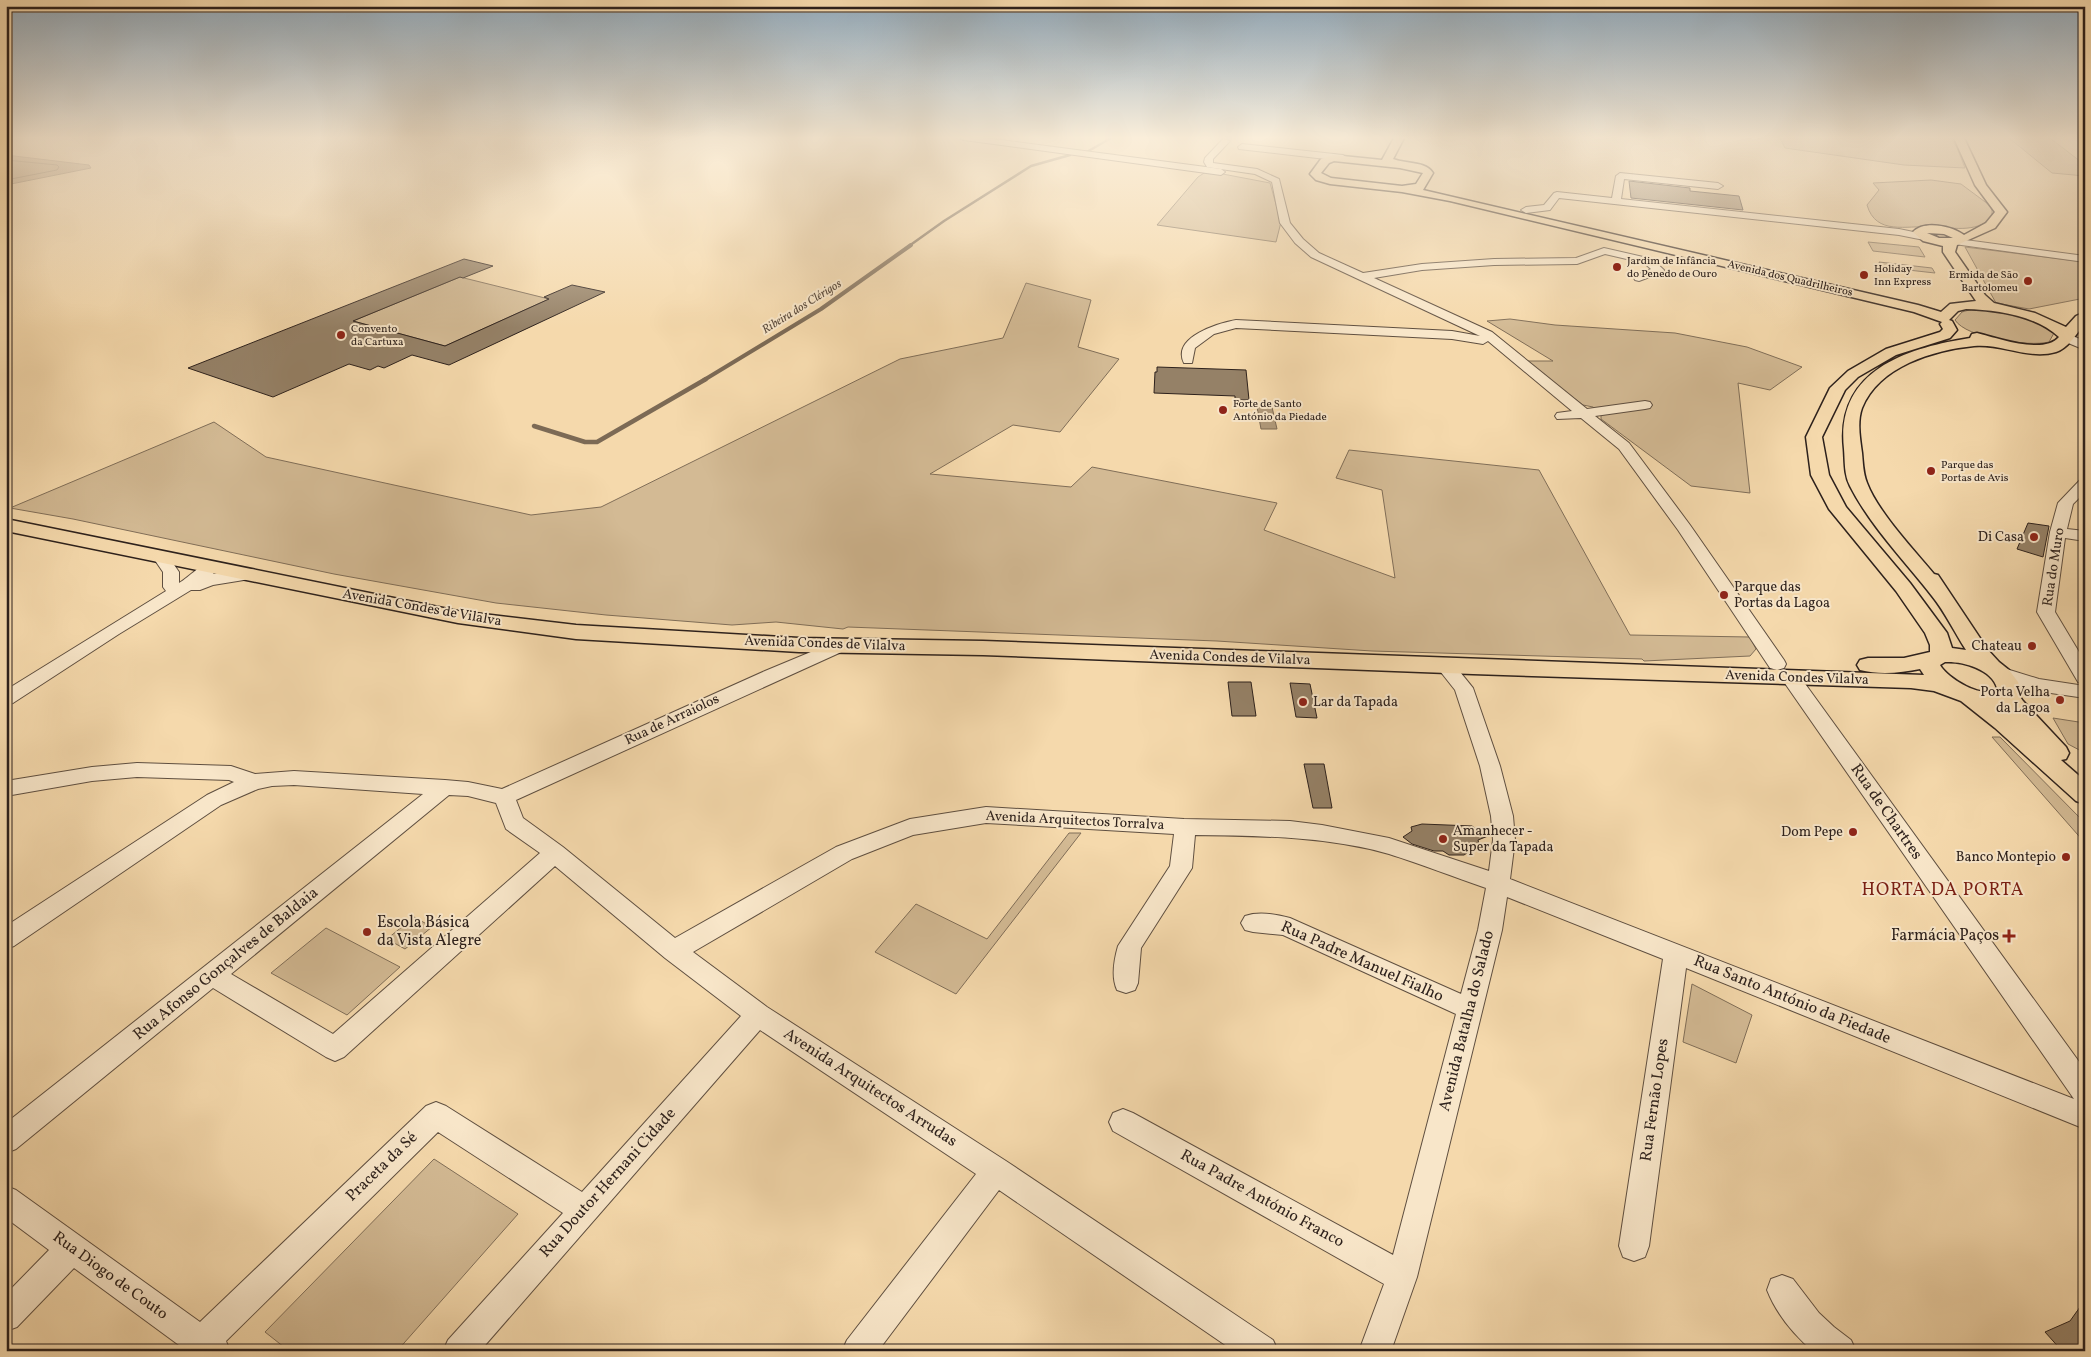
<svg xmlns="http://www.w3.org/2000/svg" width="2091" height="1357" viewBox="0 0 2091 1357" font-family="Vollkorn,serif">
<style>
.green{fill:#d3ba94;stroke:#806e58}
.water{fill:#b19a7b;stroke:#7c6a55}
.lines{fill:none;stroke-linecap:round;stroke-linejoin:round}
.shore{stroke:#6f5e4c;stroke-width:1}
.stream-far2{stroke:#7c6a55;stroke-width:2.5}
.stream-far1{stroke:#7c6a55;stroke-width:4}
.stream{stroke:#7c6a55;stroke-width:4.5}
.building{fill:#958167;stroke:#2d211c}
.minor-casing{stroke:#5f4f40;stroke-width:2}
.major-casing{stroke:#2d211c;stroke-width:3}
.minor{fill:#f8e6c9;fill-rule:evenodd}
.major{fill:#f5d9ac;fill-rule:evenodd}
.poi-dot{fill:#8f2418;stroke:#f8e6c9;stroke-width:2}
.labels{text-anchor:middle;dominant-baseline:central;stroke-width:4;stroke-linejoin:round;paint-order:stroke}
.far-poi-label{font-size:11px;fill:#2d211c;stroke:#f8e6c9;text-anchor:start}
.far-street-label{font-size:11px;fill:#2d211c;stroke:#f8e6c9}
.far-water-label{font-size:12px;font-style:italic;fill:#5b4b3d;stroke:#f8e6c9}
.poi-label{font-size:14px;fill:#2d211c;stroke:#f8e6c9;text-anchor:end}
.street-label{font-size:14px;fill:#2d211c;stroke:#f8e6c9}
.near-street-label{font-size:16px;fill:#2d211c;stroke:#f8e6c9}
.near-poi-label{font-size:16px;fill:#2d211c;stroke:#f8e6c9;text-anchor:start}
.near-neighbourhood-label{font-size:18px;letter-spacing:1px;fill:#7a1f14;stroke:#f8e6c9}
</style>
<rect width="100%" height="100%" fill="#f5d9ac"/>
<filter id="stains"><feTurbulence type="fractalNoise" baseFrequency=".004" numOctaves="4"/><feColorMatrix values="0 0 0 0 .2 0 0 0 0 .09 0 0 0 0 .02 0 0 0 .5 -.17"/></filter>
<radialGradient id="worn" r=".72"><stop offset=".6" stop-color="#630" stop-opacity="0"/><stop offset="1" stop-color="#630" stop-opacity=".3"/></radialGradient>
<g class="green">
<path d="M1780,138H1951L1957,148L1965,168L1904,165L1785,148Z"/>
<path d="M2009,138H2050L2085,165V176L2052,173Z"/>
<path d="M1207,171L1270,183L1281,222L1276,242L1157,225L1198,177Z"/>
<path d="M1931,180L1961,184L1992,207V217C1976,234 1951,227 1930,227C1907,225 1876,236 1867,205L1879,190L1873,183Z"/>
<path d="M1868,242L1919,247L1925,257L1873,251Z"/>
<path d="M1965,247L2085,262V298L2029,309L1996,303Z"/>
<path d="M1879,262L1932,268L1935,273L1881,267Z"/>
<path d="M460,277L549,299L445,346L353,321Z"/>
<path d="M1026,283L1091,300L1078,347L1119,359L1060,432L1013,425L930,474L1071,487L1092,467L1277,503L1264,530L1395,578L1382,490L1336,478L1349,450L1539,470L1630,635L1750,637L1756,649L1750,656L1644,661L1642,659L1372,651L1217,641L848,627L843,629L776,622L732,625L606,615L496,603L334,574L73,519L10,508L214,422L266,457L531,515L601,507L900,359L1003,338Z"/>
<path d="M1969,310C1990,309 2041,316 2054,333L2049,342C2029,347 1966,338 1955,320L1962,312Z"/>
<path d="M1510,319L1555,325L1675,333L1747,347L1802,367L1770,390L1738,383L1750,493L1691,486L1601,419V414L1593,407L1583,405L1524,361H1553L1487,321Z"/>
<path d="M2053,718L2085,723V753L2068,744Z"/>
<path d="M1992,737H2000L2085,823V843Z"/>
<path d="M1069,833H1081L956,994L875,952L916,904L987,939Z"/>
<path d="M414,917L432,927L405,949L387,939Z"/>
<path d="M326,928L400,967L347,1015L271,973Z"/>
<path d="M1692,984L1752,1015L1736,1063L1683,1042Z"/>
<path d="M434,1159L518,1214L397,1351H289L265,1332Z"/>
</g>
<g class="water">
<path d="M6,155L89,165L91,168L6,185Z"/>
<path d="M1257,407H1272L1277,429H1261Z"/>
</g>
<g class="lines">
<path class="shore" d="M6,160L57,165L59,167L57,170L6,180"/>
<g class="stream-far2">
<path d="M1085,153L1111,138"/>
<path d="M909,246L944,221L1031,166L1070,155"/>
</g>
<path class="stream-far1" d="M704,380L821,309L911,245"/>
<path class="stream" d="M534,426L585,442H597L706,379"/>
</g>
<g class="building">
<path d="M1629,181L1690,188V191L1739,196L1743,210L1631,198Z"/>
<path d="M464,259L493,266L463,278L460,277L353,321L445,346L549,299L544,297L572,285L605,292L449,365L412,355L384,368L378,366L370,370L349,364L273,397L188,368Z"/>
<path d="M1157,367L1246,370L1249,400H1235V396L1154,393L1155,372H1157Z"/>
<path d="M2028,523L2049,526L2043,557L2017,549Z"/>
<path d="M1228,682H1251L1256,716H1232Z"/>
<path d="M1290,683L1310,684L1317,718L1296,717Z"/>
<path d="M1304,764H1324L1332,808H1313Z"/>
<path d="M1422,824L1472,826L1488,836L1478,840L1480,849H1473L1464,855H1449L1443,851H1434L1412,844L1403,837L1412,831L1411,827Z"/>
<path d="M2085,1300V1351H2062L2045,1332L2070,1321Z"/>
</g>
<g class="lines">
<g class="minor-casing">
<g id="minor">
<path d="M960,138H986L1221,169L1225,172L1221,175L964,140Z"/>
<path d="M1223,139L1230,141L1213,159V163L1257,169L1279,179L1290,223L1303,239L1319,253L1363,273L1422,264L1494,259L1576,258L1604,248L1652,259L1664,270L1663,272L1639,281L1635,280L1634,278L1635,276L1651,269L1644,263L1605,254L1577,264L1494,265L1422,270L1374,278L1492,332L1587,409L1645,401L1650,402L1652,405L1650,408L1645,409L1595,416L1629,443L1690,525L1784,660L1786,664L1784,668L1777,670L1770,668L1678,530L1619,449L1581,418L1557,419L1555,416L1557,413L1572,411L1488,341L1483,344L1452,339L1236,328L1214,334L1195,348L1192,363H1184C1171,337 1219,323 1236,320L1452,331L1480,336L1311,257L1295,243L1280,223L1272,182L1255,174L1207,167L1204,162L1205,158Z"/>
<path d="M1242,144L1343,155L1347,158L1343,161L1239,149L1238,147Z"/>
<path d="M1620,173L1718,183L1723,186L1718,189L1624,179L1621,199L1899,229L1928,235L1929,237L1924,240L1899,235L1559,198L1550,210L1526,213L1521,210L1526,207L1544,205L1554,193L1557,192L1612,198L1616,176Z"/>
<path d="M1958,239L2085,256V262L1954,244L1953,242Z"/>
<path d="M2065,333L2085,341V350L2061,340L2059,337L2061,334Z"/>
<path d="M2085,479V492L2073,504L2067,529L2085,531V541L2065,538L2055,612L2085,662V684L2078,682L2037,612L2050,532L2058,503L2080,480Z"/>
<path d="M160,551L166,553L179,572V583C191,576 203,560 217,563L219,567L213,574L250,569L256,570L258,574L256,578L250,579L213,585L200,590H191L119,634L13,703L6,705V690L166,591L163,587V572L152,556L154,553Z"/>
<path d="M842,639L848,641L851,645L848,649L516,800L523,818L563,847L675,938L836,847L910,819L986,807L1184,819L1290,821L1322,825L1389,838L1489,871L1493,840L1491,816L1480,766L1455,690L1436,666L1438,662L1445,660L1452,662L1473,688L1500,766L1513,816L1515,840L1510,879L2074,1099L1784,682L1782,678L1784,674L1791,672L1798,674L2085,1070V1129L1686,968L1649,1246L1645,1257L1634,1261L1623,1257L1619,1246L1663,959L1507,897L1502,930L1417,1277L1391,1351H1359L1384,1284L1113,1131L1109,1122L1113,1113L1123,1109L1133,1113L1393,1255L1456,1014L1283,935L1253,932L1245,930L1241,923L1245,916C1259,911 1275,914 1290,918L1461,994L1478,930L1486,888C1454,877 1421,864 1389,854C1326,836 1260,836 1195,835L1192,868L1141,948L1138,983L1135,990L1126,993L1117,990C1111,977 1114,960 1118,946L1170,866L1174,834L986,823L913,835L852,859L693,952L767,1007L1006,1161L1273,1340L1278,1351H1234L999,1190L878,1351H842L847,1340L976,1174L760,1030L480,1351H443L448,1340L563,1213L438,1132L226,1341L230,1351H187L74,1268L17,1327L6,1331V1294L49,1250L6,1218V1186L16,1190L200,1322L426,1106L436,1102L446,1106L582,1192L741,1016L665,958L555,866L344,1057L335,1061L326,1057L213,988L16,1149L6,1153V1123L423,794L294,785L272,786L258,789L221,805L14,946L6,949V926L207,795L234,782L229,780L137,777L92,781L6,796V781L92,767L137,763L231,766L255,774L294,771L445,780L468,782L502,789L765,671ZM449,795L468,796L496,803L506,829L540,853L333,1034L231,974Z"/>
<path d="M2000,667L2039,679L2085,686V698L2037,691L1993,677L1991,673L1993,669Z"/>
<path d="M1782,1275L1793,1279L1819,1313L1834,1327L1851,1340L1856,1351H1813C1794,1335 1776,1313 1767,1290L1771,1279Z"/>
</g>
</g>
<g class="major-casing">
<path id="major" d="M1394,138H1404L1393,159C1405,164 1426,161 1433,173L1423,190L1918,305L1941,312L1950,304L1976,301L1943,252V246L1923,241L1913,232C1924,220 1952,226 1964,235L1986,223L1995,212L1975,185L1954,138H1964L1986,185L2007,212L1995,228L1957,245L1955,252L1985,295L1994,303L2035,313L2066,327L2076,316L2085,312C2085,315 2086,320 2084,323C2079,332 2067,349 2056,352C2028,360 2001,343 1974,346C1934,350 1879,366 1862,408C1857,422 1860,438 1862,453C1863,463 1863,473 1867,483C1878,512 1914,550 1934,574L1938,575L1988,650L1999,662L2009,670L2018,682L2020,690L2018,694L2023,701L2066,747L2069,753L2066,759L2061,760L2085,781V804L2076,801L1995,728L1961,701L1934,691L1911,688L1473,674L983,655L799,652L576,639L458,623L6,531V519L458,611L576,625L799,638L983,641L1924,675L1920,669C1901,673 1879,675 1860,670L1857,665L1860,660L1868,658H1904L1930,652V645L1925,633L1896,591L1829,509L1811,475L1806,437L1830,388L1848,371L1886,349L1940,332L1943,329L1940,324L1942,322L1914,312L1450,201L1402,192L1330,184L1316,180L1310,174L1321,159L1333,155L1382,160ZM1334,161L1400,168L1423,173L1416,184L1402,186L1331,178L1321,173L1329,163ZM1927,233L1944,234L1953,238H1939ZM1966,309C1996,310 2035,315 2059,337C2044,355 1997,338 1977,333L1972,334L1970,338C1907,348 1835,370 1844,449C1845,461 1844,475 1850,486C1871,527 1904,560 1932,596C1945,612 1955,633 1966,650L1952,648L1947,633L1910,583L1846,507L1829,475L1822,437L1845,390L1858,377L1896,355L1950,338L1957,330L1952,321L1949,320L1958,311ZM1945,662C1962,661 1992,669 1997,688C1984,701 1947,678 1940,665ZM2001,704L2008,714L1997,706Z"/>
</g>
<use href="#minor" class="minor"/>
<use href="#major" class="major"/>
</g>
<linearGradient id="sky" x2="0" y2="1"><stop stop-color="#92aabc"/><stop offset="0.42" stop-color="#faeeda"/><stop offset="1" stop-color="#faeeda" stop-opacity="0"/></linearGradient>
<rect width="2091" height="328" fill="url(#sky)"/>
<g class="poi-dot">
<circle cx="1617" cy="267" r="5"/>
<circle cx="1864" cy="275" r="5"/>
<circle cx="2028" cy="281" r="5"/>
<circle cx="341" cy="335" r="5"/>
<circle cx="1223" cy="410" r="5"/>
<circle cx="1931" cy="471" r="5"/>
<circle cx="2034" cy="537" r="5"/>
<circle cx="1724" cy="595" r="5"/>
<circle cx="2032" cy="646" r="5"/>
<circle cx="2060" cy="700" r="5"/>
<circle cx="1303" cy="702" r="5"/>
<circle cx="1853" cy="832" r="5"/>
<circle cx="1443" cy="839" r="5"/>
<circle cx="2066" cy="857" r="5"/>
<circle cx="367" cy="932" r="5"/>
<path d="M2006.5 928.5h5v5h5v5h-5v5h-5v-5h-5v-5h5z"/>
</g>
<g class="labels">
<g class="far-poi-label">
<text x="1627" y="261">Jardim de Infância<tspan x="1627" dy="13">do Penedo de Ouro</tspan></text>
<text x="1874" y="269">Holiday<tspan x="1874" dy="13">Inn Express</tspan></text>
<text x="2018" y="275" text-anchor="end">Ermida de São<tspan x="2018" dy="13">Bartolomeu</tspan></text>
<text x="351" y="329">Convento<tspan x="351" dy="13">da Cartuxa</tspan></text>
<text x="1233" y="404">Forte de Santo<tspan x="1233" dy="13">António da Piedade</tspan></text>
<text x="1941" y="465">Parque das<tspan x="1941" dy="13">Portas de Avis</tspan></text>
</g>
<g class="far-street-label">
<text transform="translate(1790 279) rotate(13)">Avenida dos Quadrilheiros</text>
</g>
<g class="far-water-label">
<text transform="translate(802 307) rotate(-32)">Ribeira dos Clérigos</text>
</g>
<g class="poi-label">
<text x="2024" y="537">Di Casa</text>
<text x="1734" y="587" text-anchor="start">Parque das<tspan x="1734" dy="16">Portas da Lagoa</tspan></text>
<text x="2022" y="646">Chateau</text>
<text x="2050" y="692">Porta Velha<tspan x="2050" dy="16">da Lagoa</tspan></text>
<text x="1313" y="702" text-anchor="start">Lar da Tapada</text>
<text x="1453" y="831" text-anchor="start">Amanhecer -<tspan x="1453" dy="16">Super da Tapada</tspan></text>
<text x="1843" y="832">Dom Pepe</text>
<text x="2056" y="857">Banco Montepio</text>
</g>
<g class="street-label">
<text transform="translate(2054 567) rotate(-81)">Rua do Muro</text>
<text transform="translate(422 608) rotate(10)">Avenida Condes de Vilalva</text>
<text transform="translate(825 644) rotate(2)">Avenida Condes de Vilalva</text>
<text transform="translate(1230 658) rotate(2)">Avenida Condes de Vilalva</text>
<text transform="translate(1797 678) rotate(2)">Avenida Condes Vilalva</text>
<text transform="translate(672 720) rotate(-25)">Rua de Arraiolos</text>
<text transform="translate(1075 821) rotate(3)">Avenida Arquitectos Torralva</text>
</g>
<g class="near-street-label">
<text transform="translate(1886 812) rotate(55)">Rua de Chartres</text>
<text transform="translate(1362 962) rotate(24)">Rua Padre Manuel Fialho</text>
<text transform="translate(226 964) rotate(-39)">Rua Afonso Gonçalves de Baldaia</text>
<text transform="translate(1792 1000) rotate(22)">Rua Santo António da Piedade</text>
<text transform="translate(1467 1021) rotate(-76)">Avenida Batalha do Salado</text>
<text transform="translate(870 1088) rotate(33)">Avenida Arquitectos Arrudas</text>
<text transform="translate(1655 1100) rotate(-82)">Rua Fernão Lopes</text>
<text transform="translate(382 1167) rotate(-44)">Praceta da Sé</text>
<text transform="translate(608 1183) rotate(-48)">Rua Doutor Hernani Cidade</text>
<text transform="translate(1262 1199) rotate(29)">Rua Padre António Franco</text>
<text transform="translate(110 1276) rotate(36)">Rua Diogo de Couto</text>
</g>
<g class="near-poi-label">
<text x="377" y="923">Escola Básica<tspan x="377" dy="18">da Vista Alegre</tspan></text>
<text x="1999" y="936" text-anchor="end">Farmácia Paços</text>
</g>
<g class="near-neighbourhood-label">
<text x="1943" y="890">HORTA DA PORTA</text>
</g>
</g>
<rect width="2091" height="1357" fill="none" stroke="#f5d9ac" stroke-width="25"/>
<rect x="8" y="8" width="2076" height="1342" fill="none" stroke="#2d211c" stroke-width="2.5"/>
<rect x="12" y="12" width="2066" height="1332" fill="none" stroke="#2d211c"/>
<rect width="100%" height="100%" filter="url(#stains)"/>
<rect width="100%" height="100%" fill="url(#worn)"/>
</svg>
